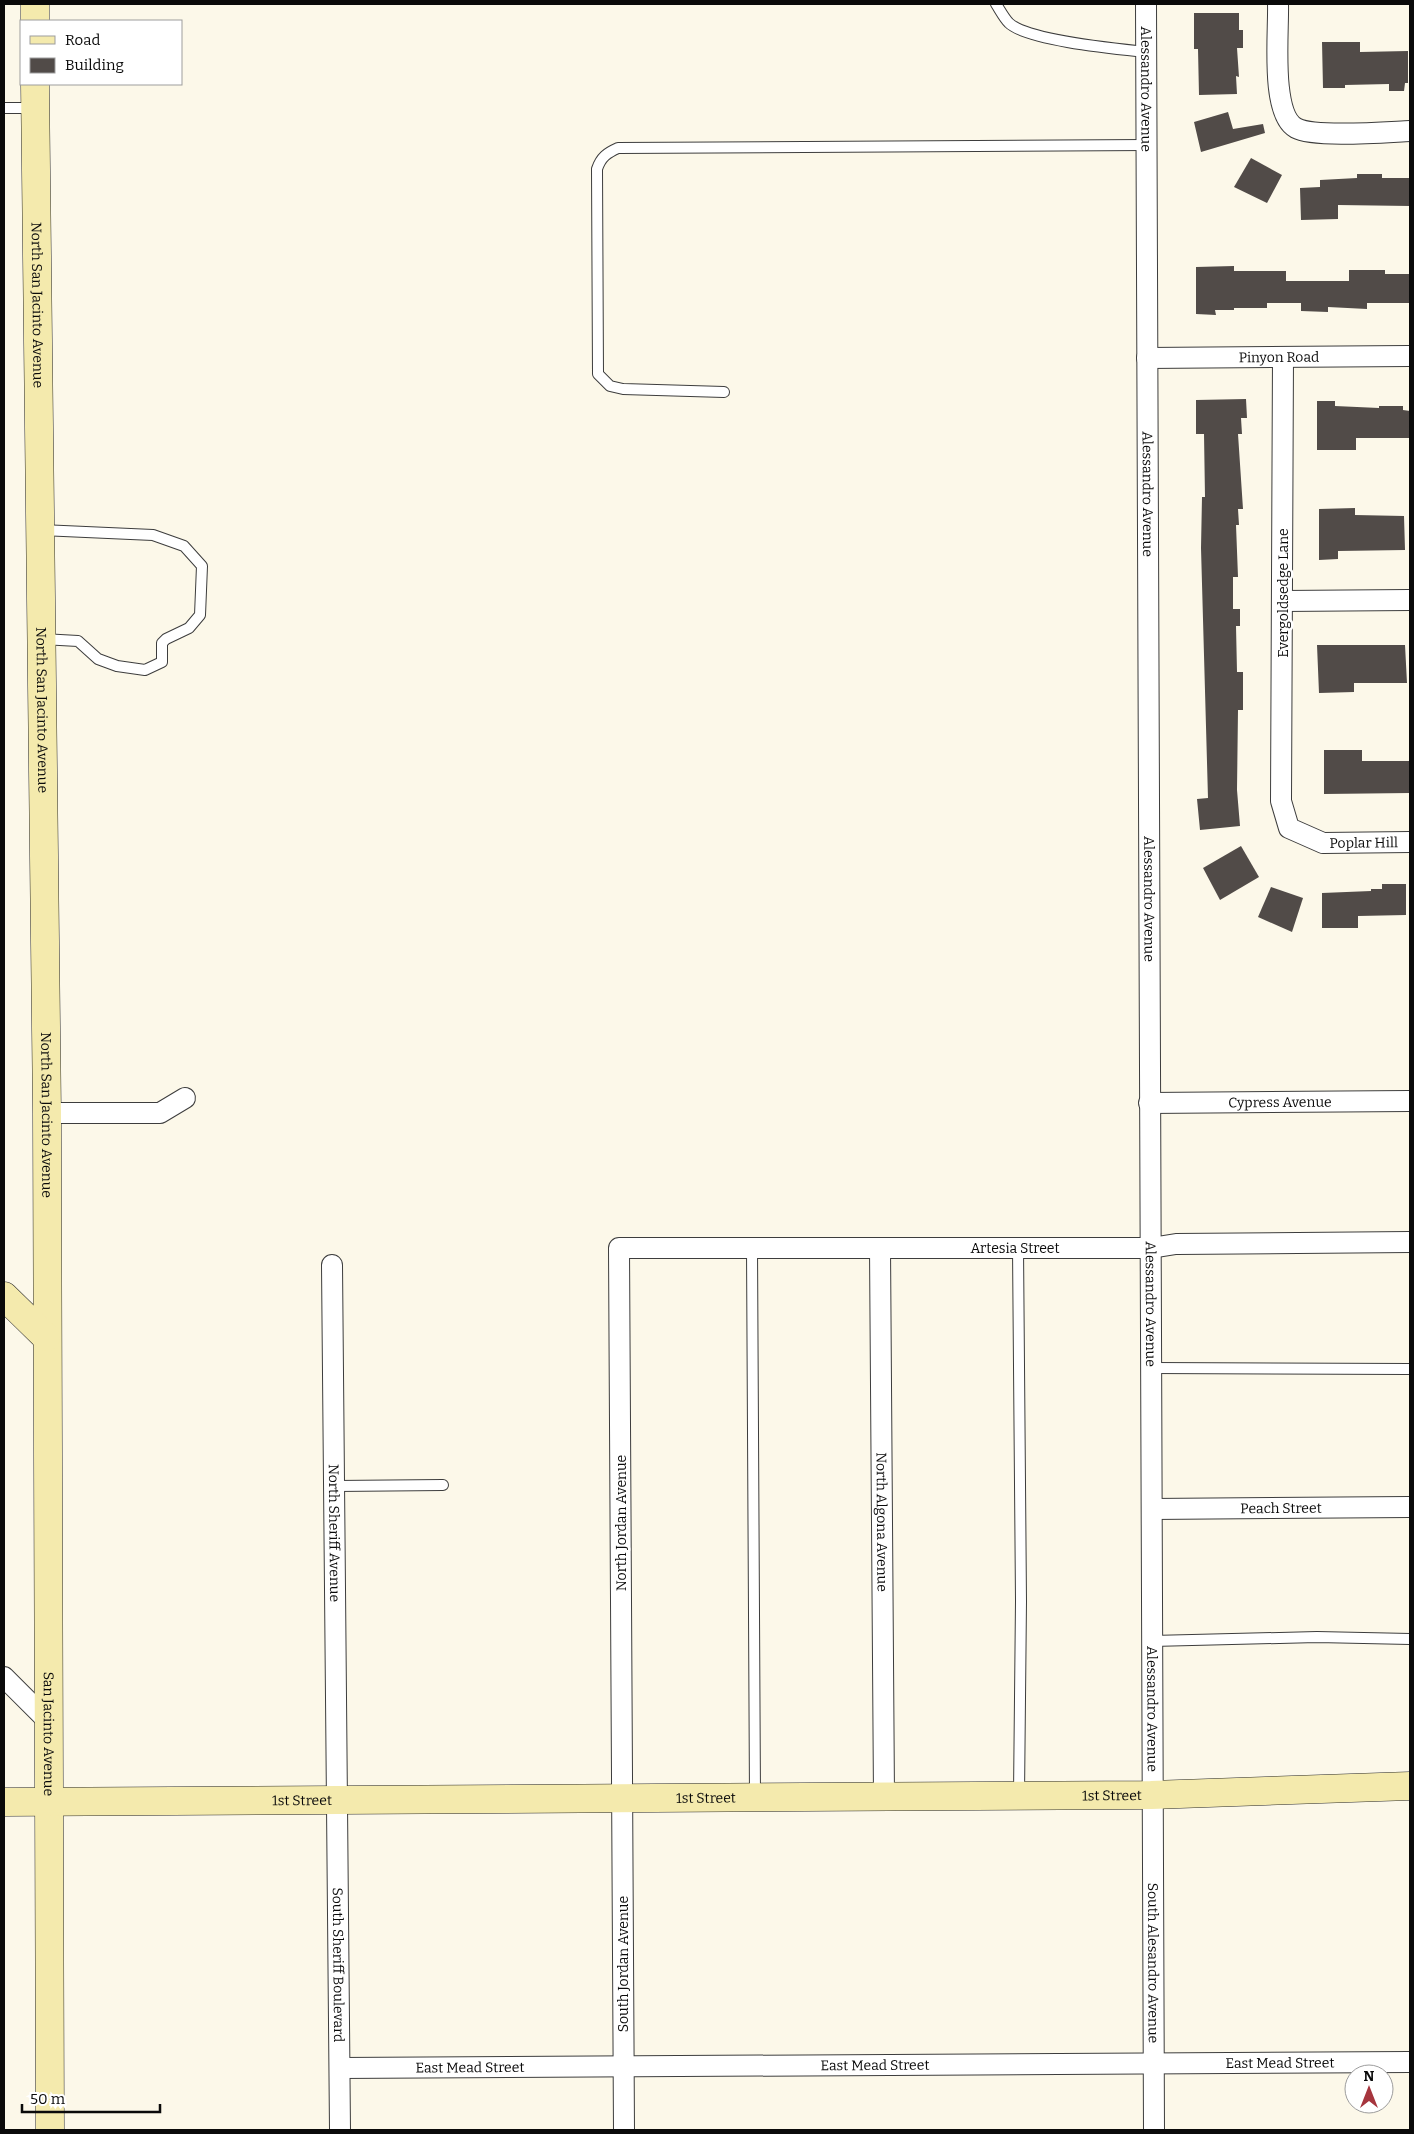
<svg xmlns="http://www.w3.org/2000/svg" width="1414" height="2134" viewBox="0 0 1414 2134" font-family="Bitter,serif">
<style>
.building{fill:#514b48}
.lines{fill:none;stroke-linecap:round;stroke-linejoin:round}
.lane-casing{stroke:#3d3d3d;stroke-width:12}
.street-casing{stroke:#3d3d3d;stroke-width:22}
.secondary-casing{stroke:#2c2c2c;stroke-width:29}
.lane{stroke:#fff;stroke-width:10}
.street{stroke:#fff;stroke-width:20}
.secondary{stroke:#f4eaad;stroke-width:28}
.labels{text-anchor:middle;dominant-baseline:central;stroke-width:5;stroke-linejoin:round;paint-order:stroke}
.street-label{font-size:14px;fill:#0a0a0a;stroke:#fff}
</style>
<rect width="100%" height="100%" fill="#fcf8e9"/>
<g class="building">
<path d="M1194,13H1239V30H1243V48H1237L1239,77L1236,76L1237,94L1199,95L1198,49H1194Z"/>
<path d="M1322,42H1360V52L1408,51V83H1405L1404,91H1389V84L1345,85V88H1323Z"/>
<path d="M1228,112L1233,129L1263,124L1265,133L1201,152L1194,122Z"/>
<path d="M1251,158L1282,175L1267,203L1234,187Z"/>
<path d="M1357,174H1382V178H1410V206L1338,205V219L1301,220L1300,188L1320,187V180L1357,178Z"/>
<path d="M1234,266V271H1286V281H1349V270H1385V274H1410V303H1367V309L1328,307V312L1301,311V303H1267V308H1234V310H1215L1216,315L1196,314V267Z"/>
<path d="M1246,399L1247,418H1241L1242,434H1238L1243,509H1238L1239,525H1236L1238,577H1233V609H1240V626H1236L1237,672H1243V710H1238L1237,790L1240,826L1200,830L1197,799L1208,798L1201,548L1202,497H1205L1204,434H1196V400Z"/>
<path d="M1317,401H1335V406L1379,408V406H1403V410L1410,411V438H1356V450H1317Z"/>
<path d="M1355,508V515L1404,516L1405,550L1338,551V559L1319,560V509Z"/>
<path d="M1317,645H1405L1407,683H1354V692L1319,693Z"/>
<path d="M1324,750H1362V761H1410V793L1324,794Z"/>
<path d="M1241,846L1259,877L1220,900L1203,868Z"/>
<path d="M1382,884H1406V915L1358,916V928H1322V893L1371,891V889H1382Z"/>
<path d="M1271,887L1303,898L1292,932L1258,917Z"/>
</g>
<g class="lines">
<g class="lane-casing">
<g id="lane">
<path d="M996,4C1000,10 1004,18 1009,23C1028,41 1118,49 1146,52"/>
<path d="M4,108H34"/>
<path d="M724,392L623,389L610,386L598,374L597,169C601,157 607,153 618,148L1147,145"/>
<path d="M41,530L153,535L184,546L202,566L200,615L189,628L166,639L162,643V662L145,670L117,666L98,659L78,641L42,639"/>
<path d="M752,1248L755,1797"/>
<path d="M1018,1248L1021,1601L1019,1795"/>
<path d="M1152,1368L1410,1369"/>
<path d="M336,1486L443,1485"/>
<path d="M1152,1641L1317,1637L1410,1639"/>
</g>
</g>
<g class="street-casing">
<g id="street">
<path id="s1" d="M1146,4L1154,2130"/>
<path d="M1278,4C1279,31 1270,114 1296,128C1314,138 1387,132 1410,131"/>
<path id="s2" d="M1283,357L1281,801L1289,828L1323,843L1410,842"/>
<path id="s3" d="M1147,358L1410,356"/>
<path d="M1283,601L1410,600"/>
<path id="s4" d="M1149,1103L1410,1101"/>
<path d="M47,1113H160L185,1098"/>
<path id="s5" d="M880,1248L884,1797"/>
<path id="s6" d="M332,1265L340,2130"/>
<path id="s7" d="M1152,1509L1410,1507"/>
<path d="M4,1677L49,1722"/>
<path id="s8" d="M340,2068L1410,2062"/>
<path id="s9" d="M624,2130L619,1248H1151L1176,1244L1410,1242"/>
</g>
</g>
<g class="secondary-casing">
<g id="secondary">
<path d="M35,4V21"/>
<path id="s10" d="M35,84L47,1113L50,2130"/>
<path d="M4,1296L46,1337"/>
<path id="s11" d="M4,1802L1151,1795L1410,1786"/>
</g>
</g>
<use href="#lane" class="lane"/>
<use href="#street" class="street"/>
<use href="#secondary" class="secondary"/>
</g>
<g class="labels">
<g class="street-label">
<text stroke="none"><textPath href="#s1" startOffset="85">Alessandro Avenue</textPath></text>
<text stroke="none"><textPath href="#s10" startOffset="221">North San Jacinto Avenue</textPath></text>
<text stroke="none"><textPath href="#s3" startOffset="132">Pinyon Road</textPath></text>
<text stroke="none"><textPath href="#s1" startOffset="490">Alessandro Avenue</textPath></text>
<text transform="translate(1283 593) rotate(-90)">Evergoldsedge Lane</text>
<text stroke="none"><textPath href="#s10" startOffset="626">North San Jacinto Avenue</textPath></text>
<text stroke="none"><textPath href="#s2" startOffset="550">Poplar Hill</textPath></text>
<text stroke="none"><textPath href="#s1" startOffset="895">Alessandro Avenue</textPath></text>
<text stroke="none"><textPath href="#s4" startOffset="131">Cypress Avenue</textPath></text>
<text stroke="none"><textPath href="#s10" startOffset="1031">North San Jacinto Avenue</textPath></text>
<text stroke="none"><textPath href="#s9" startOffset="1278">Artesia Street</textPath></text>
<text stroke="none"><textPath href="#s1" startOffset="1300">Alessandro Avenue</textPath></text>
<text stroke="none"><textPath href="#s7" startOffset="129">Peach Street</textPath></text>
<text stroke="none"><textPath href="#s5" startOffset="274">North Algona Avenue</textPath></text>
<text transform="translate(621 1523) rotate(-90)">North Jordan Avenue</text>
<text stroke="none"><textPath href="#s6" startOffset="268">North Sheriff Avenue</textPath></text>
<text stroke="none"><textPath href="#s1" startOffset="1705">Alessandro Avenue</textPath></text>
<text stroke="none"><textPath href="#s10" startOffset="1650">San Jacinto Avenue</textPath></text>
<text stroke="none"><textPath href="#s11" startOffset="1108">1st Street</textPath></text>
<text stroke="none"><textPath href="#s11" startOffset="702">1st Street</textPath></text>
<text stroke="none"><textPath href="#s11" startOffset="298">1st Street</textPath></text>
<text stroke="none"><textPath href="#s1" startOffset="1959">South Alesandro Avenue</textPath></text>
<text transform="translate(623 1964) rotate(-90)">South Jordan Avenue</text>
<text stroke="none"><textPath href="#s6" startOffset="700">South Sheriff Boulevard</textPath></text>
<text stroke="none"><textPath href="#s8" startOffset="940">East Mead Street</textPath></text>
<text stroke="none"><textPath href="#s8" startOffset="535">East Mead Street</textPath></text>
<text stroke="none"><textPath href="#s8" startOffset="130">East Mead Street</textPath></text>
</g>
</g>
<rect width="1414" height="2134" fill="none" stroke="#0a0a0a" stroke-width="10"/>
<rect x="20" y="20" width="162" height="65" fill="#ffffff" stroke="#9d9d9d"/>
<rect x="30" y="36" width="25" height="8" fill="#f4eaad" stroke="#9d9d9d"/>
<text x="65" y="45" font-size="15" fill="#0a0a0a">Road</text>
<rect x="30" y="58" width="25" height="15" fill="#514b48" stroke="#9d9d9d"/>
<text x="65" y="70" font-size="15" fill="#0a0a0a">Building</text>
<g transform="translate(1369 2089)"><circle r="24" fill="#ffffff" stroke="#9d9d9d"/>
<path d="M0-4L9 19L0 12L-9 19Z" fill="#a6353d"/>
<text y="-8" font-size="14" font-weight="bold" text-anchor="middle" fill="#0a0a0a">N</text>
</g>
<path d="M22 2104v8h138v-8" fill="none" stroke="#0a0a0a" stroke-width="2.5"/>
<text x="30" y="2104" font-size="15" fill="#0a0a0a" stroke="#ffffff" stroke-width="4" paint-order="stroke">50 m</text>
</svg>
